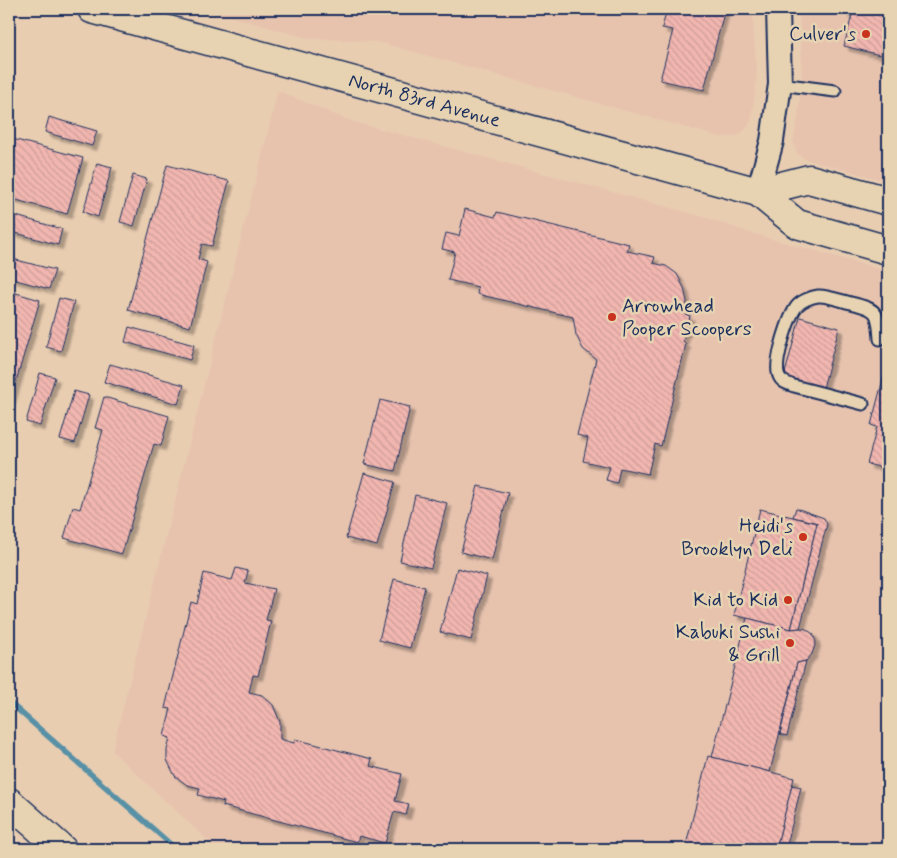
<svg xmlns="http://www.w3.org/2000/svg" width="897" height="858" viewBox="0 0 897 858" font-family="Mynerve,sans-serif">
<style>
.built{fill:#e7c3ae}
.lines{fill:none;stroke-linecap:round;stroke-linejoin:round}
.stream{stroke:#5890a6;stroke-width:5.5}
.building{fill:url(#building-back-hatch);stroke:#1b2f5e;filter:url(#shadow)}
.lane-casing{stroke:#1b2f5e;stroke-width:15}
.street-casing{stroke:#1b2f5e;stroke-width:26}
.primary-casing{stroke:#1b2f5e;stroke-width:31}
.highway-casing{stroke:#1b2f5e;stroke-width:31}
.lane{stroke:#e7d3b1;stroke-width:11}
.street{stroke:#e7d3b1;stroke-width:22}
.primary{stroke:#e7d3b1;stroke-width:28}
.highway{stroke:#e7d3b1;stroke-width:28}
.poi-dot{fill:#c8321e;stroke:#e7d3b1;stroke-width:2}
.labels{text-anchor:middle;dominant-baseline:central;stroke-width:5;stroke-linejoin:round;paint-order:stroke}
.poi-label{font-size:20px;fill:#1b2f5e;stroke:#e7d3b1;text-anchor:end}
.street-label{font-size:20px;fill:#1b2f5e;stroke:#e7d3b1}
</style>
<defs>
<pattern id="building-back-hatch" width="6" height="6" patternUnits="userSpaceOnUse" patternTransform="scale(1.25)"><rect width="6" height="6" fill="#f1b6af"/><path d="M-1 5l2 2M0 0l6 6M5-1l2 2" fill="none" stroke="#ce9d99"/></pattern>
<filter id="shadow"><feDropShadow dx="4.5" dy="4.5" stdDeviation="1" flood-color="#0004"/></filter>
</defs>
<rect width="100%" height="100%" fill="#e9cdb1"/>
<filter id="ink" filterUnits="userSpaceOnUse"><feTurbulence type="fractalNoise" baseFrequency=".02" numOctaves="2"/><feDisplacementMap in="SourceGraphic" scale="10" xChannelSelector="R" yChannelSelector="G"/><feConvolveMatrix kernelMatrix="1 2 1 2 8 2 1 2 1" color-interpolation-filters="sRGB"/></filter>
<g filter="url(#ink)">
<g class="built">
<path d="M214,9H753L754,41L757,68L755,94L751,121L746,129L737,136L720,137L378,42L307,38L213,12Z"/>
<path d="M799,9H888V182L805,159L799,155L796,151L793,142L798,117L802,71Z"/>
<path d="M278,91L351,121L704,217L751,233L888,271V849H217L112,751Z"/>
</g>
<g class="lines">
<path class="stream" d="M9,702L176,849"/>
</g>
<g class="building">
<path d="M667,9H725L704,90L660,80L673,30L662,28Z"/>
<path d="M845,9H888V22L880,55L844,46L852,15L844,13Z"/>
<path d="M49,117L97,131L92,146L45,132Z"/>
<path d="M9,138L83,158L67,214L9,198Z"/>
<path d="M97,163L112,167L98,217L83,212Z"/>
<path d="M167,165L229,181L212,246L202,244L198,259L207,262L190,327L128,310Z"/>
<path d="M133,175L147,179L134,226L120,222Z"/>
<path d="M465,209L495,217L497,212L629,244L627,251L655,257L653,263L666,266L677,274L684,288L687,302L685,314L690,316L683,341L686,344L661,446L655,444L648,474L620,468L617,483L606,480L610,467L583,461L588,438L577,435L596,359L583,349L576,335L573,317L477,294L478,287L448,280L455,252L442,249L446,233L459,236Z"/>
<path d="M9,214L62,229L58,245L9,231Z"/>
<path d="M9,258L55,270L49,289L9,278Z"/>
<path d="M9,291L40,300L9,405Z"/>
<path d="M59,298L74,302L61,351L46,347Z"/>
<path d="M800,317L839,328L823,388L784,377Z"/>
<path d="M129,327L194,345L190,360L125,342Z"/>
<path d="M888,360V469L867,464L877,427L871,425Z"/>
<path d="M110,364L184,385L178,404L104,382Z"/>
<path d="M40,373L55,377L40,426L26,422Z"/>
<path d="M74,391L89,395L75,443L60,439Z"/>
<path d="M104,397L169,416L161,446L154,444L122,554L64,538L73,507L80,509L103,430L95,428Z"/>
<path d="M380,400L410,407L395,471L364,464Z"/>
<path d="M364,473L395,482L377,546L346,538Z"/>
<path d="M478,486L508,493L492,560L461,552Z"/>
<path d="M415,495L447,503L431,568L400,561Z"/>
<path d="M796,508L824,518L827,524L800,628L791,629L817,523L793,517Z"/>
<path d="M760,509L817,523L791,629L734,615Z"/>
<path d="M236,568L248,571L245,583L274,589L266,620L271,621L258,676L253,675L249,692L262,695L273,705L280,722V739L294,743L295,739L372,759L370,766L402,774L395,801L409,804L406,815L394,812L385,843L359,836L357,842L223,806L224,802L198,795L200,788L187,785L175,776L167,760V750L170,738L164,736L171,709L165,708L191,602L197,604L204,573L232,580Z"/>
<path d="M457,568L487,576L471,640L440,632Z"/>
<path d="M394,579L425,587L410,648L379,640Z"/>
<path d="M747,618L791,629L800,628L806,629L813,634L816,642L812,654L806,661L797,663L770,772L712,757Z"/>
<path d="M806,661L787,736L780,734L797,663Z"/>
<path d="M708,756L794,778L776,849H685Z"/>
<path d="M792,785L801,787L786,849H776Z"/>
</g>
<g class="lines">
<g class="lane-casing">
<g id="lane">
<path d="M780,84L835,91"/>
<path d="M863,404L794,386C788,384 781,382 779,376C773,363 789,316 797,306C801,301 811,297 818,296C826,295 842,301 851,303C879,310 878,312 880,339"/>
</g>
</g>
<g class="street-casing">
<path id="street" d="M758,192L772,141L780,84L778,9"/>
</g>
<g class="primary-casing">
<g id="primary">
<path id="s1" d="M92,9L758,192L797,224L888,250"/>
<path d="M758,192L809,179L888,201"/>
</g>
</g>
<g class="highway-casing">
<path id="highway" d="M9,802L62,849"/>
</g>
<use href="#lane" class="lane"/>
<use href="#street" class="street"/>
<use href="#primary" class="primary"/>
<use href="#highway" class="highway"/>
</g>
</g>
<g class="poi-dot">
<circle cx="866" cy="34" r="5"/>
<circle cx="612" cy="317" r="5"/>
<circle cx="803" cy="537" r="5"/>
<circle cx="788" cy="600" r="5"/>
<circle cx="790" cy="643" r="5"/>
</g>
<g class="labels">
<g class="poi-label">
<text x="856" y="34">Culver's</text>
<text x="622" y="306" text-anchor="start">Arrowhead<tspan x="622" dy="23">Pooper Scoopers</tspan></text>
<text x="793" y="526">Heidi's<tspan x="793" dy="23">Brooklyn Deli</tspan></text>
<text x="778" y="600">Kid to Kid</text>
<text x="780" y="632">Kabuki Sushi<tspan x="780" dy="23">&amp; Grill</tspan></text>
</g>
<g class="street-label">
<text stroke="none"><textPath href="#s1" startOffset="345">North 83rd Avenue</textPath></text>
</g>
</g>
<rect width="897" height="858" fill="none" stroke="#e7d3b1" stroke-width="30"/>
<rect x="15" y="15" width="867" height="828" fill="none" stroke="#1b2f5e" stroke-width="2" filter="url(#ink)"/>
</svg>
